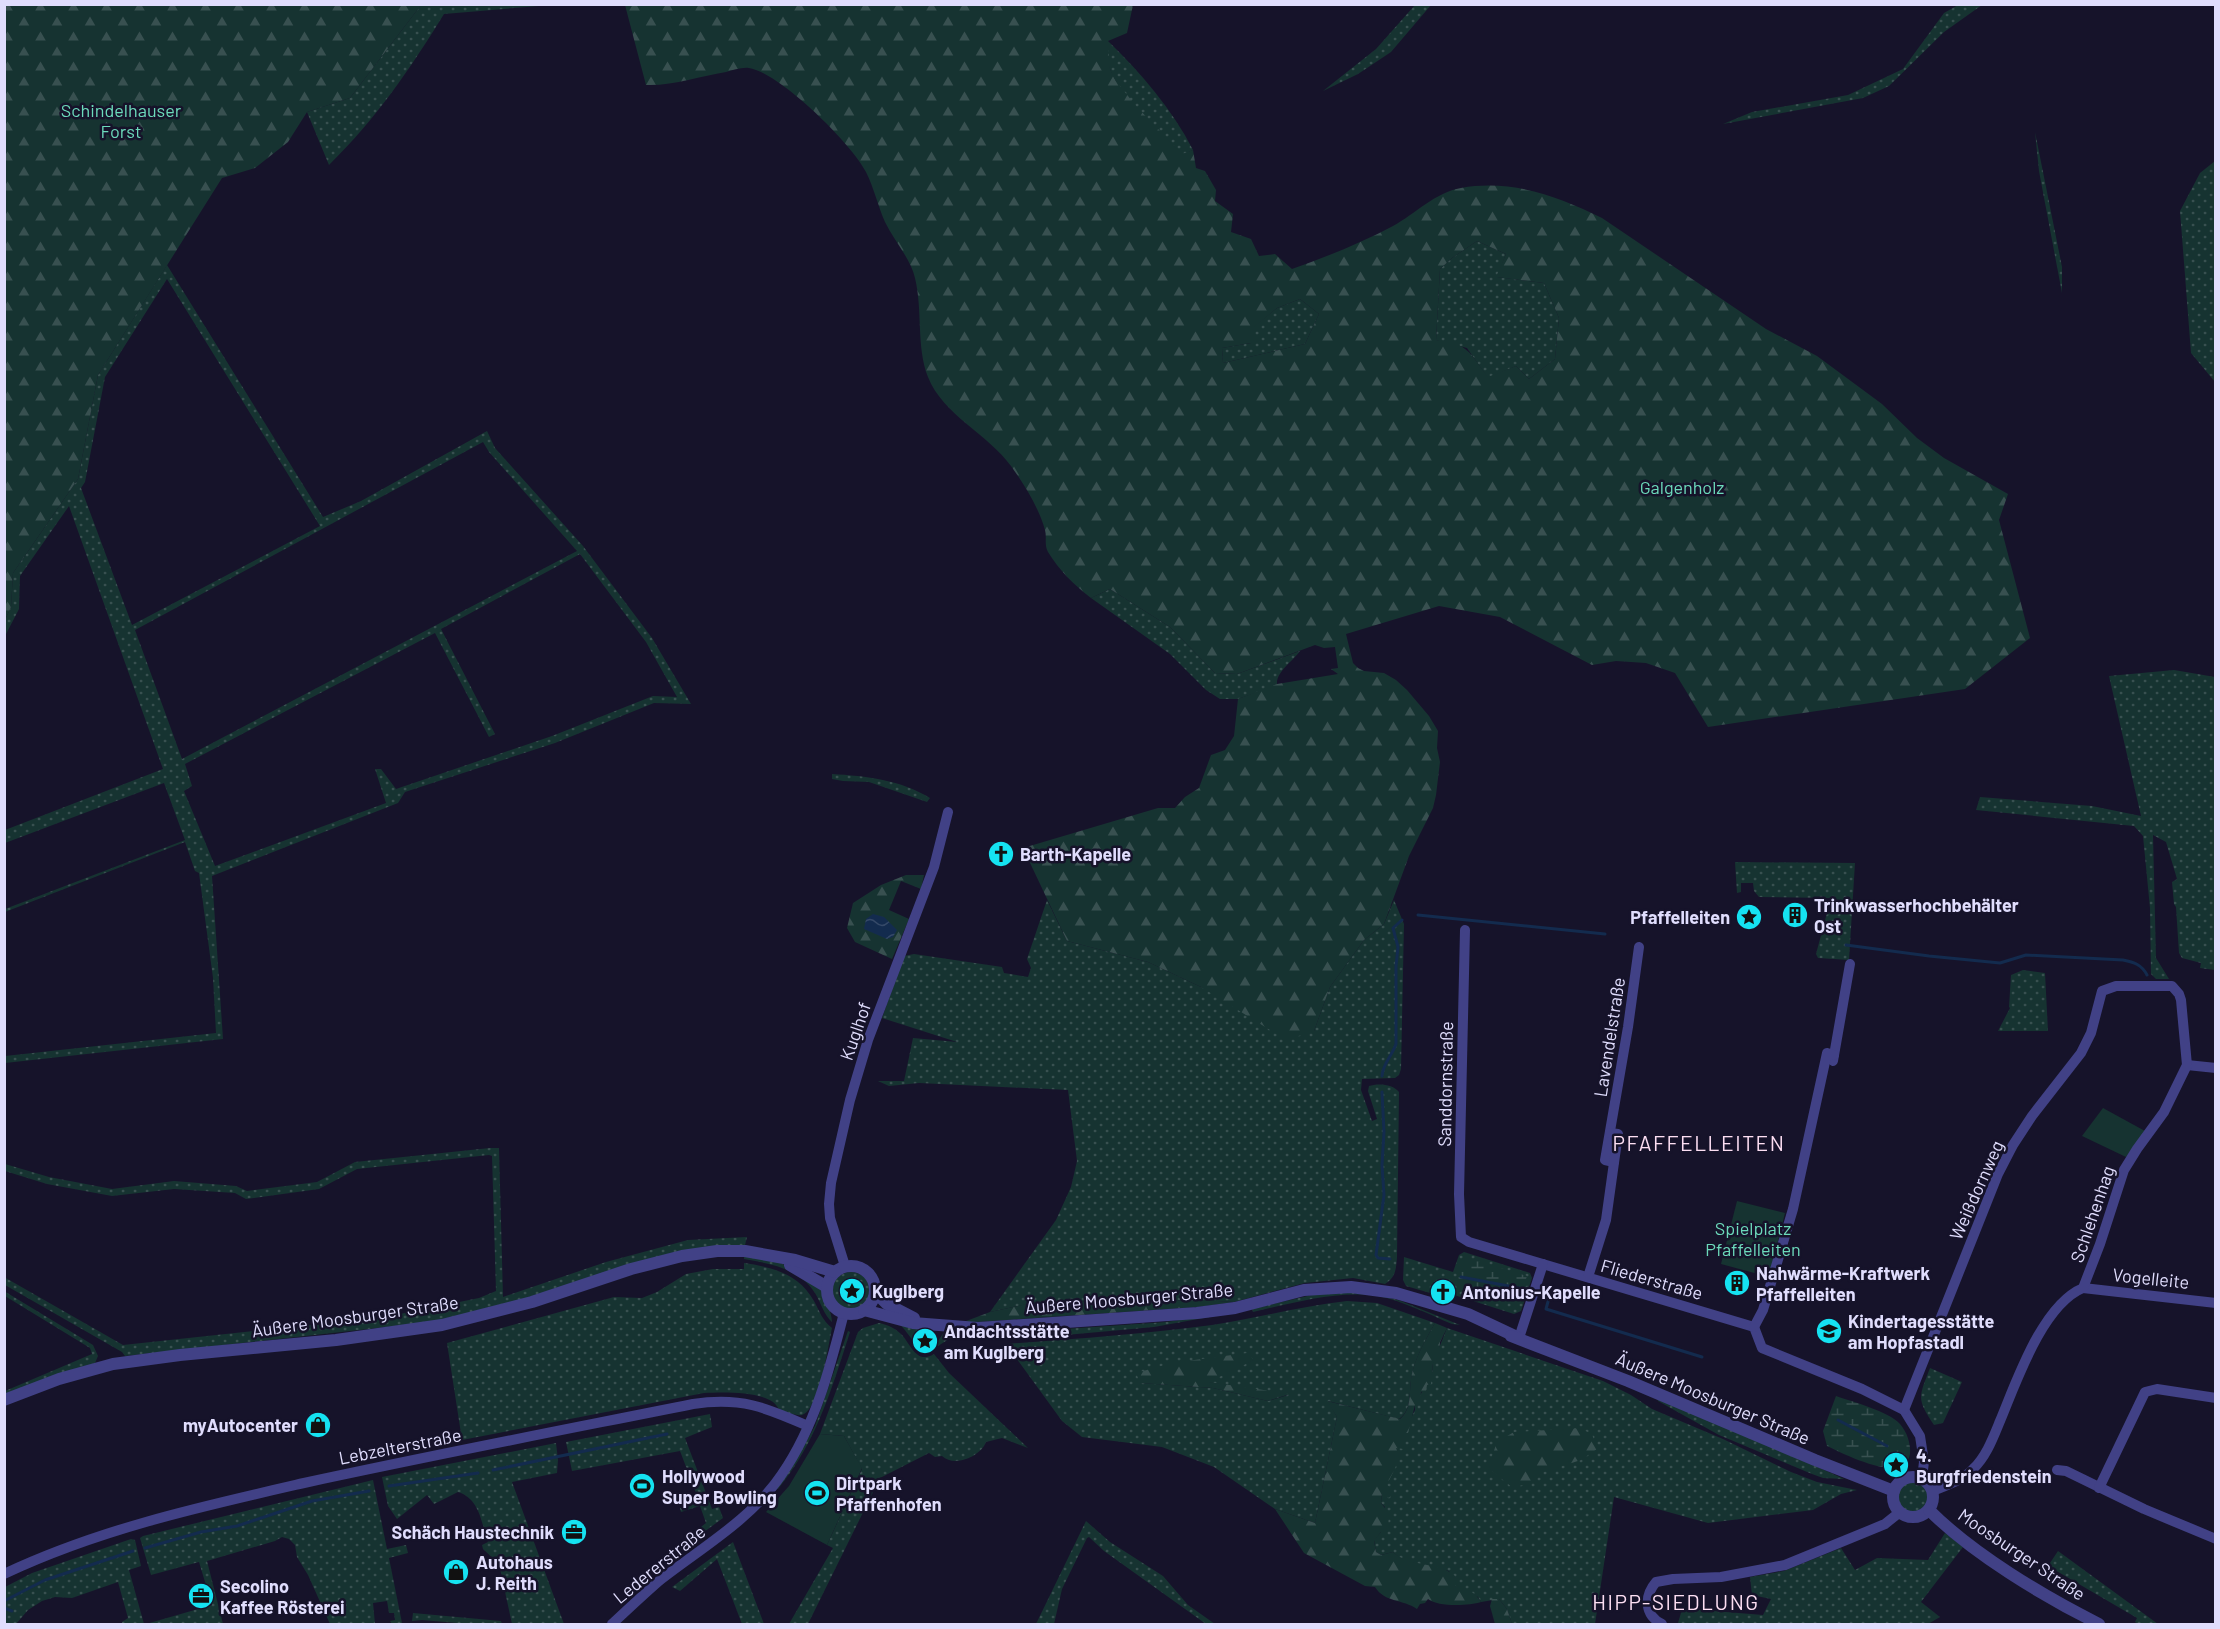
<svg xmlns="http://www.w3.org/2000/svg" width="2220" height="1629" viewBox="0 0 2220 1629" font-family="Barlow,sans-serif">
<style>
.grass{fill:url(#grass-dots);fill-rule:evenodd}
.forest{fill:url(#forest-firs);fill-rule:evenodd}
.wetland{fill:url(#wetland-marsh)}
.park{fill:#163331}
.water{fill:url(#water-waves)}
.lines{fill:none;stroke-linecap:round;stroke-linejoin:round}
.stream{stroke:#132b4e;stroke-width:3}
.minor{stroke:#414186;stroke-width:10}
.tertiary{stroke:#414186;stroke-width:12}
.labels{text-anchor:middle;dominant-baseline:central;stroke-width:5;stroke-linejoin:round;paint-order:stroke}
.park-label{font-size:18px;fill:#6cdabb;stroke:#16132a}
.poi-label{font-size:18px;font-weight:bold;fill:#e0ddfd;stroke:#16132a;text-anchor:start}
.street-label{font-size:18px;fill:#e0ddfd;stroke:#16132a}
.quarter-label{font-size:21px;letter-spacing:1.5px;fill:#fddff3;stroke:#16132a}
</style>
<defs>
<pattern id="grass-dots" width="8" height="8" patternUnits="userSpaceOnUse" patternTransform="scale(1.5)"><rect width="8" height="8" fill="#163331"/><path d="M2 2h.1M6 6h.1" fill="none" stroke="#385050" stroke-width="1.8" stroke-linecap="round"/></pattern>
<pattern id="forest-firs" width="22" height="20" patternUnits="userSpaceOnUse" patternTransform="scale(1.5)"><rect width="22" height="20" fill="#163331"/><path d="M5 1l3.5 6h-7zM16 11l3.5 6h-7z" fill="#385050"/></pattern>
<pattern id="wetland-marsh" width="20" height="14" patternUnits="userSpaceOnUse" patternTransform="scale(1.5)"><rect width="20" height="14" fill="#163331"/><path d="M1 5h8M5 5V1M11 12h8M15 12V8" fill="none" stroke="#385050"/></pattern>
<pattern id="water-waves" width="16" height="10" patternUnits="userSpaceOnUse" patternTransform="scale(1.5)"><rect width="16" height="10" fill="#132b4e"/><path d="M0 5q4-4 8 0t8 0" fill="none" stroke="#354968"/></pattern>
</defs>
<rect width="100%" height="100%" fill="#16132a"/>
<g class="grass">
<path d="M421,5H551L444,14C410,69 376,119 329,165L307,112L350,98Z"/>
<path d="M1415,5H1431L1391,52L1358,74L1323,91L1376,49Z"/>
<path d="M1958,5H1982L1944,32L1889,86L1863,98L1723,124L1752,112L1848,95L1903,69L1944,13Z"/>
<path d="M1108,41C1141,73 1172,109 1193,150L1182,155C1163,133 1118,95 1110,69C1107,61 1108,50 1108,41Z"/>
<path d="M2035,132L2062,267V293L2039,171Z"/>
<path d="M2215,161V382L2191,353L2180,211L2200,173Z"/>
<path d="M1477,241L1506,254L1497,277L1544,283L1559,318L1555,359L1529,379L1516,366L1488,378L1467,348L1436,340L1440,269L1452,258Z"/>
<path d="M167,265L323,517L361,501L487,431L495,448L583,546L652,638L691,704L654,703L555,743L405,792L398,803L212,876L223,1039L5,1063V1056L216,1033L213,978L199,873L195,871L185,842L5,912V909L185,840L164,783L5,843V830L163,769L69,506L20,576L19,609L5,636V620L11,607L13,573L78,479L98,375ZM167,279L320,526L132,625L81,488L85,482L105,377ZM483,442L489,452L577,551L182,759L135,630ZM580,554L646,642L677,697L653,696L552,736L396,789L381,769H375L386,803L215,866L184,791L192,786L185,764L435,633L489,737L495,734L441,629Z"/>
<path d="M1300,299L1319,314L1305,344L1223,363L1222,348L1251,343L1252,328L1277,308Z"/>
<path d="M1110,589L1170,627L1215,673L1237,674L1300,651C1293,661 1276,672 1277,684L1272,687L1238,699H1220L1206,690L1170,654L1091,598Z"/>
<path d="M2174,670L2215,677V970L2200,968L2201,963L2182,958L2179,953L2176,907L2174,904L2172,882L2177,879L2166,842L2153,835L2156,958L2169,979H2156L2151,974L2150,908L2143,836L2134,826L1976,810L1980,797L2092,806L2141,816L2109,676Z"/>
<path d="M832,774C866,776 901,780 930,798L927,802L869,782L843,781L832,779Z"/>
<path d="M1735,862L1855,863L1849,960L1818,958L1816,954L1831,898L1759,897L1754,891L1753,883H1741V892L1737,893Z"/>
<path d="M1047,900L1067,941L1148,962L1201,987L1314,1031L1330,987L1364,940L1384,924L1394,900L1404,924L1401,1069L1399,1075L1395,1078L1362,1079L1361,1090L1372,1121L1377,1119L1368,1091L1369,1086C1378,1083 1393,1084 1399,1092L1397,1257C1396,1269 1396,1277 1385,1284L1353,1278L1305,1283L1234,1302L1201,1300L1037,1302L990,1312L1056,1220L1071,1187L1077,1161L1068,1090L919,1083L889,1086L878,1081H904L913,1038L957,1042L882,1018L904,956L914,954L1002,967L1004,973L1028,977L1031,968L1027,959Z"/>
<path d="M2023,970L2045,973L2048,1031H1998L2010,1008L2009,1007L2011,975Z"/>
<path d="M490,1148H499L503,1297L606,1262L688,1240L747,1237L745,1245L431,1322L125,1356L122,1352L5,1285L4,1277L123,1345L385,1317L479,1298L496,1291L492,1156L489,1155L357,1169L319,1189L246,1199L235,1193L174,1189L112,1196L47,1184L5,1171V1164L49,1177L112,1189L174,1181L236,1186L247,1191L317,1182L355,1162Z"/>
<path d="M1464,1252L1530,1273L1532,1278L1521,1311L1514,1314L1451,1294L1449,1288L1442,1285L1437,1295L1406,1286L1403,1280L1404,1257L1453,1272L1459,1255Z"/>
<path d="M744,1256L773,1260L794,1269L820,1284C823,1297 832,1311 832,1322C824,1315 821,1303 815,1293C799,1268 771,1264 744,1259Z"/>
<path d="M744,1263C772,1267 799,1274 814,1301C820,1312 822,1320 832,1328C828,1346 820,1409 802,1415C797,1416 784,1412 779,1409C777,1407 776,1404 773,1402C757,1391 722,1392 704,1393L462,1440L447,1343L614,1297L642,1298L657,1292L686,1274L713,1269H744Z"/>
<circle cx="851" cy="1291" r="19"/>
<path d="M4,1291L93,1345L98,1356L95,1363L5,1396V1391L92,1354L90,1348L5,1296Z"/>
<path d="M1340,1291L1371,1293L1401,1301L1460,1325L1452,1324C1428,1314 1403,1301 1378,1296C1337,1290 1293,1303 1253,1312L1252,1309L1312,1295Z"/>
<path d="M1347,1301L1377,1303L1435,1323C1425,1341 1414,1359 1411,1380C1409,1393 1412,1410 1399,1419L1328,1401L1337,1417L1315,1523L1275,1509L1214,1467L1162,1447L1082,1437L1062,1421L1006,1344C1074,1339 1144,1334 1212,1325C1257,1318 1302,1306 1347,1301ZM1253,1360L1207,1382L1288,1395L1268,1401L1213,1388L1141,1383Z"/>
<path d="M1237,1312L1154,1327L1011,1340L949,1339L938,1346V1341L944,1332H1020L1166,1322Z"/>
<path d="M879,1323C888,1325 895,1328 901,1334C911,1344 916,1365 934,1354L949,1373L1028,1448L1002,1438L986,1442C981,1456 955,1468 942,1456L935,1457L929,1453L880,1478L808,1624H789L833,1548L827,1545L862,1469L844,1436L820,1434L858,1332L863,1328Z"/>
<path d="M898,1323L922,1329L934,1336L933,1348L926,1351C914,1347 909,1332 898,1323Z"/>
<path d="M1447,1328L1603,1381L1631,1395L1652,1409L1723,1439L1791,1472L1817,1482L1857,1490L1841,1494L1813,1510L1708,1523L1614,1497L1595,1624H1512L1507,1609L1499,1599L1481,1602L1478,1597L1455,1586L1449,1571L1402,1560L1393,1552L1381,1555L1376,1552L1374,1540L1381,1532L1385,1507L1381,1503L1382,1493L1393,1471L1396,1447L1403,1448L1404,1433L1415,1410V1405L1432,1373L1433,1363Z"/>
<path d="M848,1331L850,1332C832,1388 816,1443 778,1489L776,1488L802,1449L815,1426Z"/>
<path d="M1930,1368L1962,1382L1943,1423L1934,1425C1916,1398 1919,1397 1930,1368Z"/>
<path d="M1655,1393L1844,1479L1823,1478L1812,1474L1719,1435L1658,1401Z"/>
<path d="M710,1414L712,1427L685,1438L712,1509L719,1507L723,1518L651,1571L649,1568L706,1523L700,1506L681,1512L680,1508L699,1501L680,1451L572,1471L566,1442Z"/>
<path d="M556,1443L558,1460L557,1473L512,1482L564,1624H512L499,1564L483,1549L482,1545L488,1542C481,1522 480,1499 458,1492L434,1504L427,1495L397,1519L388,1506L382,1477Z"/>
<path d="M373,1480L387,1549L406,1545L408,1553L389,1558L402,1623L392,1624L390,1621L395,1620L394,1613H389L387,1601L373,1603L375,1624H330L308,1575L297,1557L295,1545L289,1539L282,1537L275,1541L207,1561L223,1624H146L212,1605L199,1562L151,1575L140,1538L143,1536Z"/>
<circle cx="1913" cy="1497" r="15"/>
<path d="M1086,1521L1110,1542L1163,1576L1188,1605L1215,1624H1206L1104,1551L1089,1537L1087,1538L1062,1589L1054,1624H1036Z"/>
<path d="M1945,1533L1963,1547L1921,1602L1940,1617L1928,1624H1698L1678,1623L1683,1606L1689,1609L1763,1615L1771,1599L1752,1595L1750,1577L1784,1571L1841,1548L1855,1570L1877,1558L1928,1560Z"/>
<path d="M131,1539L135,1540L141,1566L129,1570L144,1624H122V1622L128,1618L118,1582L72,1598L55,1597L42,1601L28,1610L16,1624H5V1587L32,1573Z"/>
<path d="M733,1542L764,1624H742L717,1559L680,1591L672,1587Z"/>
<path d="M2058,1551L2158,1624H2138L2135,1622L2137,1618L2048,1566Z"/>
<path d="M413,1613L501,1621L502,1624H506H469L422,1620L412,1621Z"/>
</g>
<g class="forest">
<path d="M5,4L421,5L350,98L307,112L288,142L255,168L222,178L98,375L78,479L13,573L11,607L5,620Z"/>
<path d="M625,5H1133L1127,33L1108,41L1110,69L1116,81L1136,106L1182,154L1193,150L1196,168L1205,171L1216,190L1215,201L1233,214L1231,232L1251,239L1259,256L1275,254L1292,269C1326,257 1361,243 1393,226C1415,214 1436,192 1461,188C1511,179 1558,196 1602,218L1766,329L1817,356L1882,404L1917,438L1944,458L2008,494L1999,520L2030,638L1965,689L1708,727L1675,673L1646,663L1616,661L1592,665L1500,617L1439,606L1346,634L1353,663L1358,668L1364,671L1384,673L1396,680L1407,690L1429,716L1438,731L1437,748L1440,762L1436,795L1433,808L1409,856L1384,924L1364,940L1330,987L1314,1031L1286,1040L1201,987L1148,962L1067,941L1023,848L1158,808H1175L1185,797L1199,788L1211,755L1225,750L1234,736L1238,699L1277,684L1338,674L1331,669L1338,668L1335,647L1324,648L1315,645L1237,674L1215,673L1170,627L1110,589L1091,598C1074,585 1059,570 1048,552C1044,545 1047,537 1045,530C1039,508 1024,484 1011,466C988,434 943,415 928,377C916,346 923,311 915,278C911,259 894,241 885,222C878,206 874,188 866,172C852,144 780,73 749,68C742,67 733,70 726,72C700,76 673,86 646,85ZM1477,241L1506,254L1496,277L1544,283L1559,318L1555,359L1529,379L1516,366L1488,377C1469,352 1469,344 1436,340L1440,269L1452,258ZM1300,299L1319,314L1305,344L1223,363L1222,348L1251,343L1255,338L1253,328L1277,308Z"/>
<path d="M906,875H924L921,889L901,881L889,910L909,919L892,959L855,942L847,928L853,903L881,885Z"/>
<path d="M1201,1300L1234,1302L1198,1307L961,1323L990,1312L1036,1302Z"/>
<path d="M1435,1323L1447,1328L1440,1342L1439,1359L1433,1363L1431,1384L1427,1385L1426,1391L1421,1392L1420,1404L1415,1405L1408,1433H1404V1449L1396,1448C1402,1462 1392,1472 1387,1485L1394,1491L1389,1498L1382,1493L1381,1503L1389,1513L1388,1529L1381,1532L1374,1541L1376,1552L1381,1555L1393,1552C1410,1568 1439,1561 1455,1576V1586C1466,1587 1476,1593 1481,1602C1468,1606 1438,1607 1428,1599L1425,1603L1420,1604L1417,1609C1403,1599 1385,1603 1375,1587L1365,1586L1304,1553L1275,1509L1315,1523L1337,1417L1327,1401L1400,1419C1412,1409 1409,1393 1411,1379C1414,1359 1425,1341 1435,1323Z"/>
<path d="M1247,1353L1254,1360L1209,1382L1290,1394L1268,1401L1213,1388L1140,1383L1136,1373L1172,1363Z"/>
<path d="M1579,1428L1592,1434L1597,1449L1581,1460L1540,1473L1532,1482L1513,1488L1488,1468L1497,1442L1514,1432Z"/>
<path d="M1492,1599H1499L1507,1609L1512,1624H1495L1490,1606Z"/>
</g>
<g class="wetland">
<path d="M1468,1258L1527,1276L1519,1299L1516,1301L1463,1287L1459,1282L1458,1271L1462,1260Z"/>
<path d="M1836,1396C1853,1402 1888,1411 1900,1424C1907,1432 1911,1444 1910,1454C1905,1486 1842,1453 1827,1446L1823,1431Z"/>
</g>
<g class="park">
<path d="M2103,1108L2145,1131L2126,1157L2082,1136Z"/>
<path d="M1737,1201L1785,1213L1769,1277L1721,1264Z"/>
<path d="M820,1434L844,1436L862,1468L827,1545L766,1512L789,1486Z"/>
</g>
<path class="water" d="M873,914L884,917L897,930L893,937L887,939L864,929L866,919Z"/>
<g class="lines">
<g class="stream">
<path d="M1418,915L1605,934"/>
<path d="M1846,945L1929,956L2000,963L2026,955L2123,960C2134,962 2142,965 2147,975"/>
<path d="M1382,1076C1383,1063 1392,1056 1396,1044V966L1398,947L1393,928L1402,920"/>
<path d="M1382,1092L1384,1132L1382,1165L1384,1195L1376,1255L1378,1258L1390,1259"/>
<path d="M1461,1277L1519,1288"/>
<path d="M1549,1298L1546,1309L1702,1357"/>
<path d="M1838,1420L1887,1446"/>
<path d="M493,1470L667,1434"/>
<path d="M389,1486L478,1473"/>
<path d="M145,1548L201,1532L237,1526L312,1501L369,1491"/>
<path d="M4,1601L45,1580L133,1551"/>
<path d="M4,1608L12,1611"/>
</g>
<g class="minor">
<path d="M1465,930L1459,1194L1461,1237L1469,1242L1754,1327L1762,1348L1862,1389L1904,1410L1920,1436L1924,1462L1922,1478"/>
<path d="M1833,1061L1850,964"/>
<path d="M2187,1065L2216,1068"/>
<path d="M1614,1162L1605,1160L1628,1027L1639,947"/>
<path d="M845,1266L830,1218L829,1204L831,1183L850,1100L868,1040L934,867L948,812"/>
<path d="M1588,1277L1606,1220L1618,1134L1610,1133"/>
<path d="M2083,1288L2216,1303"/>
<path d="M1754,1327L1763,1310L1793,1209L1827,1053L1834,1055"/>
<path d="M1519,1338L1543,1264"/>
<path d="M1904,1410L1998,1174L2013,1145L2032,1116L2081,1053L2091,1033L2102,991L2116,986H2172L2179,994L2181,1000L2187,1065L2164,1112L2137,1149L2124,1170L2100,1244L2083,1288C2042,1305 2016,1383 2000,1421C1993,1438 1986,1457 1973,1469C1963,1480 1947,1485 1933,1491"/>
<path d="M2057,1470L2066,1471L2144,1509L2216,1539"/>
<path d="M2099,1488L2145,1392L2157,1389L2216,1398"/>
<path d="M4,1574C99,1529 203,1506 304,1483C433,1455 563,1430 693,1404C741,1397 765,1407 808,1426"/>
<path d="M612,1624C627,1610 643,1595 659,1581C701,1548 752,1519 782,1474C815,1426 830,1368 844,1313"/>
<path d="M1662,1624C1644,1615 1644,1596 1656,1582L1673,1579L1721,1577L1785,1565L1885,1524L1900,1512"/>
</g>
<g class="tertiary">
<path d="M790,1265L827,1287"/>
<circle cx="851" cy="1290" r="24"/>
<path d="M875,1292L887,1304L914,1318"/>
<path d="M864,1310L913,1323L978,1328L1197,1313L1235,1308L1304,1290L1351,1287L1396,1293L1468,1314L1519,1338"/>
<path d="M1511,1336L1628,1381L1815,1460L1894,1491"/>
<path d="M4,1400L59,1379L113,1364L180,1355L336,1340L442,1325L532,1302L631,1269L682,1256L717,1251H745L795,1260L835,1272"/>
<circle cx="1913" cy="1497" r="20"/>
<path d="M1929,1510C1973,1554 2043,1596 2099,1624"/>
</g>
</g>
<defs>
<g id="church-disc" transform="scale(1.35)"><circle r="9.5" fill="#15e2f1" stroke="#16132a"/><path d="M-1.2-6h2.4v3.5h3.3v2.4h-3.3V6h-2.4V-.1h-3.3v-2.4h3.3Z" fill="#111"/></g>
<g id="building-disc" transform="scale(1.35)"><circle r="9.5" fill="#15e2f1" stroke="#16132a"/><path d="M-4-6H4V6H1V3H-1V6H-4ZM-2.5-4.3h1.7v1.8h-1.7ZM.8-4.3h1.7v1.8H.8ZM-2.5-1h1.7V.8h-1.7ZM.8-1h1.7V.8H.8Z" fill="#111"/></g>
<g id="sight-disc" transform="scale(1.35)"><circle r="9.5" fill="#15e2f1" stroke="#16132a"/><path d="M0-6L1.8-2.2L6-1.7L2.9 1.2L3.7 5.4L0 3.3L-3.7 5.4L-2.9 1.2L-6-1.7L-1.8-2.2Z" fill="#111"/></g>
<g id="school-disc" transform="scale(1.35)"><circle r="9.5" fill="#15e2f1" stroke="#16132a"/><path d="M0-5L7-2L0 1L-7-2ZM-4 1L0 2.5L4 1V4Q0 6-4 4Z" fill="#111"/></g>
<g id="shop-disc" transform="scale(1.35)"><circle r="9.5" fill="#15e2f1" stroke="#16132a"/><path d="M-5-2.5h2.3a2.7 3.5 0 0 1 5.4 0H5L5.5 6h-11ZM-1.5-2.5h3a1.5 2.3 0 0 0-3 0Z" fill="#111"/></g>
<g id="stadium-disc" transform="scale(1.35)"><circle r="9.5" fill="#15e2f1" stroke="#16132a"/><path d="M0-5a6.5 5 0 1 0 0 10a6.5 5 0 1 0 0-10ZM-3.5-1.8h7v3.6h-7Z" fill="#111"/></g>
<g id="office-disc" transform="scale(1.35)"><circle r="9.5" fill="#15e2f1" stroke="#16132a"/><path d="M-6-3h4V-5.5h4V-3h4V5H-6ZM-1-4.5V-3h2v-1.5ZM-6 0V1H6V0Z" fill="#111"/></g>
</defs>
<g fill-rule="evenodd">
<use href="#church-disc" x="1001" y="854"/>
<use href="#building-disc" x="1795" y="915"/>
<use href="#sight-disc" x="1749" y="917"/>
<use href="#building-disc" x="1737" y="1283"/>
<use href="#sight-disc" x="852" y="1291"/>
<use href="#church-disc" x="1443" y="1292"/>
<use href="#school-disc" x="1829" y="1331"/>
<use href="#sight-disc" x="925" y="1341"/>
<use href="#shop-disc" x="318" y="1425"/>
<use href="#sight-disc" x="1896" y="1465"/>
<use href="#stadium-disc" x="642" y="1486"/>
<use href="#stadium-disc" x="817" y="1493"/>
<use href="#office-disc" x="574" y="1532"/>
<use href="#shop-disc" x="456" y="1572"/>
<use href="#office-disc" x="201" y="1596"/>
</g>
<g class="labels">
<g class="park-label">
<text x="121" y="110">Schindelhauser<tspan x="121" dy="21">Forst</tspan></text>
<text x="1682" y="487">Galgenholz</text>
<text x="1753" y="1228">Spielplatz<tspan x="1753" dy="21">Pfaffelleiten</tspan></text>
</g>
<g class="poi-label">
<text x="1020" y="854">Barth-Kapelle</text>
<text x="1814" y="905">Trinkwasserhochbehälter<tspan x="1814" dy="21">Ost</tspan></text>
<text x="1730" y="917" text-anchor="end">Pfaffelleiten</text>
<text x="1756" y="1273">Nahwärme-Kraftwerk<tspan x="1756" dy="21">Pfaffelleiten</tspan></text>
<text x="872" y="1291">Kuglberg</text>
<text x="1462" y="1292">Antonius-Kapelle</text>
<text x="1848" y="1321">Kindertagesstätte<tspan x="1848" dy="21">am Hopfastadl</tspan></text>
<text x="944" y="1331">Andachtsstätte<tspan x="944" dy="21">am Kuglberg</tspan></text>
<text x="298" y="1425" text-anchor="end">myAutocenter</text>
<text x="1916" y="1455">4.<tspan x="1916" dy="21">Burgfriedenstein</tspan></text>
<text x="662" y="1476">Hollywood<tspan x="662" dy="21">Super Bowling</tspan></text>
<text x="836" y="1483">Dirtpark<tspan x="836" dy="21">Pfaffenhofen</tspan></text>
<text x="554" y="1532" text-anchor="end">Schäch Haustechnik</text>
<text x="476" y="1562">Autohaus<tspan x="476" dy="21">J. Reith</tspan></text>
<text x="220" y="1586">Secolino<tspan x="220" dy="21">Kaffee Rösterei</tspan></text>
</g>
<g class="street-label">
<text transform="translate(855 1031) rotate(-71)">Kuglhof</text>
<text transform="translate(1609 1037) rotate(-81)">Lavendelstraße</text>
<text transform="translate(1445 1084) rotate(-89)">Sanddornstraße</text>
<text transform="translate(1976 1190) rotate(-66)">Weißdornweg</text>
<text transform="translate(2092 1214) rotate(-71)">Schlehenhag</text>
<text transform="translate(2151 1278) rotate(6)">Vogelleite</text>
<text transform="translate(1652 1279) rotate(16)">Fliederstraße</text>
<text transform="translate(1129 1298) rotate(-5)">Äußere Moosburger Straße</text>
<text transform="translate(355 1316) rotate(-8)">Äußere Moosburger Straße</text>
<text transform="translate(1713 1398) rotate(23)">Äußere Moosburger Straße</text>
<text transform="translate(400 1446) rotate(-11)">Lebzelterstraße</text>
<text transform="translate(2022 1554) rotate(34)">Moosburger Straße</text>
<text transform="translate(659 1564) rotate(-39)">Ledererstraße</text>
</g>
<g class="quarter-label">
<text x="1699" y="1142">PFAFFELLEITEN</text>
<text x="1676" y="1601">HIPP-SIEDLUNG</text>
</g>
</g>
<rect width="2220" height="1629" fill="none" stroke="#e0ddfd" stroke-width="12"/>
</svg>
